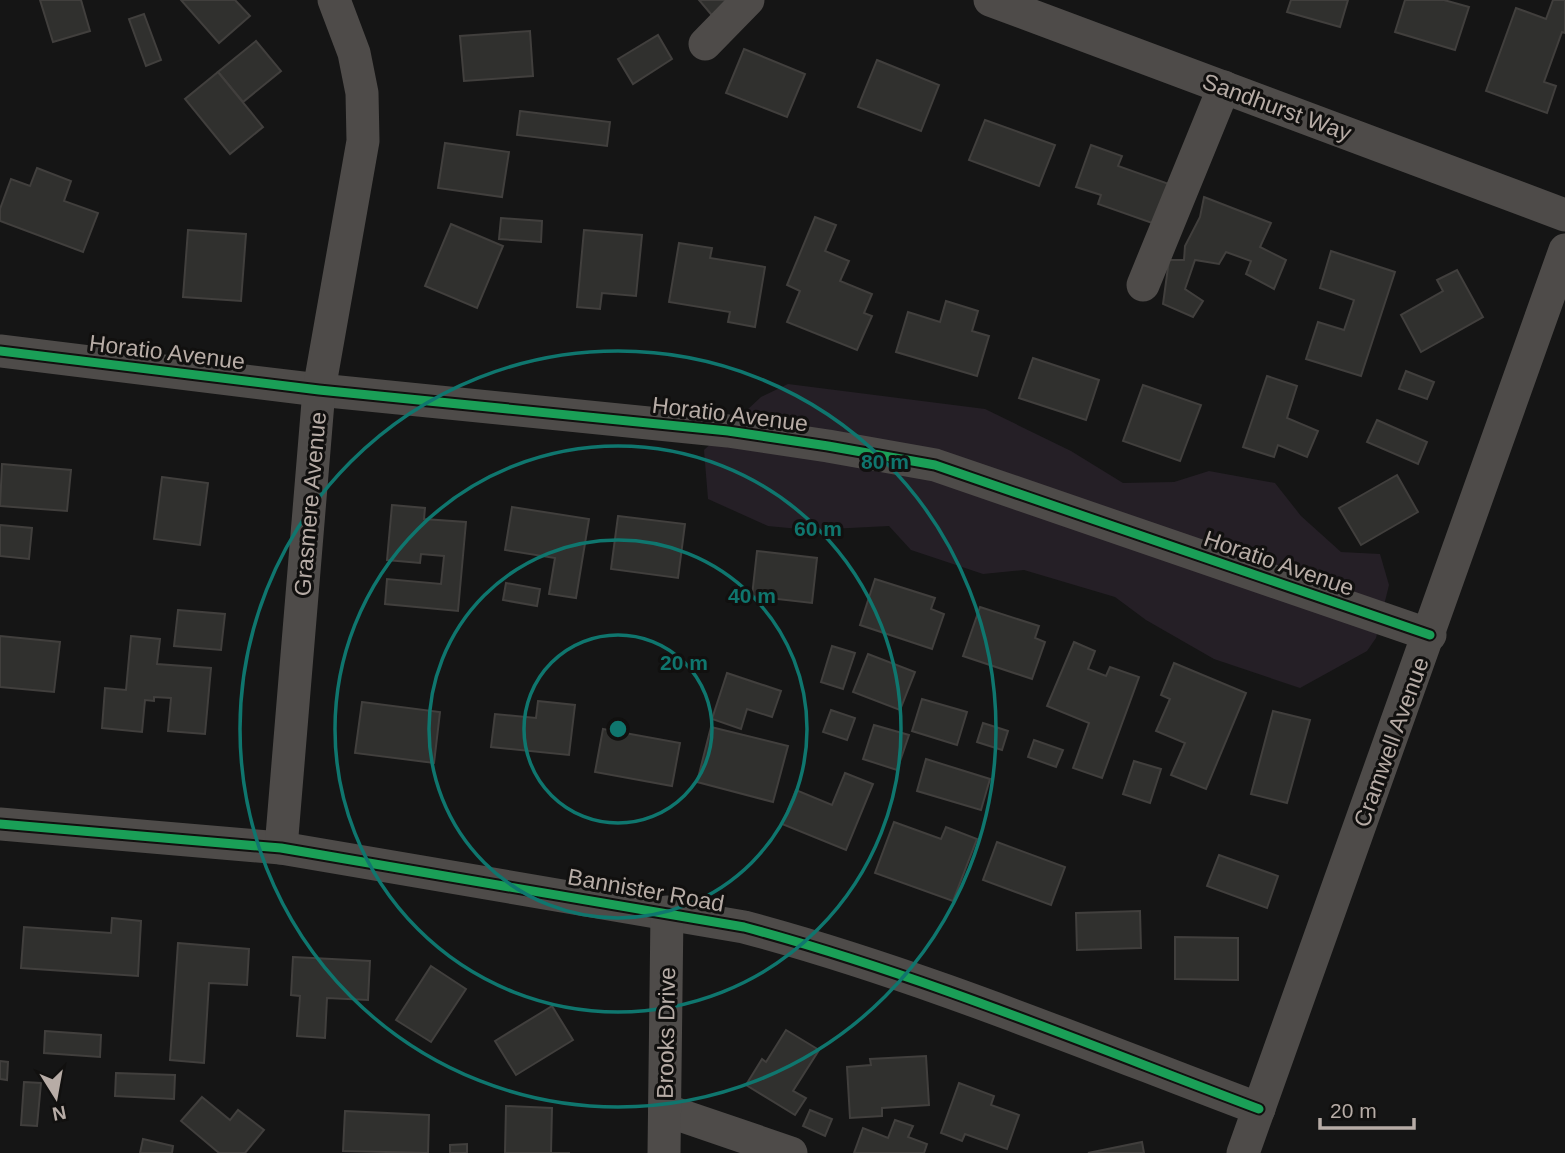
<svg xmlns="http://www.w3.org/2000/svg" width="1565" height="1153" viewBox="0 0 1565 1153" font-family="Helvetica,sans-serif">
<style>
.green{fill:#251f26}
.building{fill:#30302e;stroke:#413f3d;stroke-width:2}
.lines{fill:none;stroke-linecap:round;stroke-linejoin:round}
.minor{stroke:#4e4b49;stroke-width:33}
.cycleway-casing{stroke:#11100f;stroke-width:13}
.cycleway{stroke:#1a9f57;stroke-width:9}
.ring{fill:none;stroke:#0f766e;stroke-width:3.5}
.labels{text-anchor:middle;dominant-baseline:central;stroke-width:6;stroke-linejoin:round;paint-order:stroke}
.street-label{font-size:23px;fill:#b7aca6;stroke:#11100f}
.centre{fill:#0f766e;stroke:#11100f;stroke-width:3.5}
.ring-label{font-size:21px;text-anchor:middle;font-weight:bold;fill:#0f766e;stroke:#11100f;stroke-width:6;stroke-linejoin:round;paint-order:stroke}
</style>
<rect width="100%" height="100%" fill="#151515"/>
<path class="green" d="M788,384L985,409L1071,451L1123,483L1174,482L1209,471L1275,483L1301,516L1341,552L1380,554L1389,585L1376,638L1367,651L1300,688L1214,659L1146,620L1115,597L1024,570L983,574L911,550L889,526L810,530L768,526L708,499L704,450L761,397Z"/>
<g class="building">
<path d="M40,0H81L90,31L53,42Z"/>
<path d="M181,0H235L250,16L219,43Z"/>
<path d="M699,0H741L716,20Z"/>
<path d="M1291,0H1348L1340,27L1287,12Z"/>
<path d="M1444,0L1469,7L1455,50L1395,32L1405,0Z"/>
<path d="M1553,0H1565V33L1562,32L1544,82L1556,86L1547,113L1486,91L1516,8L1546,19Z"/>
<path d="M144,14L161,60L146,66L129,19Z"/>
<path d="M530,31L533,76L464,81L460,36Z"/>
<path d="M658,35L672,59L633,84L618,59Z"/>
<path d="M256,41L281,71L243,102L218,72Z"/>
<path d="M744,49L805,74L787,117L726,93Z"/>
<path d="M877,60L939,85L921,131L858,107Z"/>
<path d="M218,72L263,127L230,154L185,99Z"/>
<path d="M520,111L610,122L607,146L517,135Z"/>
<path d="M985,120L1055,145L1039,186L969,160Z"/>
<path d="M445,143L509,152L502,197L438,188Z"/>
<path d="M1091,145L1122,156L1118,166L1169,184L1155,224L1098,204L1101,195L1076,187Z"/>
<path d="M37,168L71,181L64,201L98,213L83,252L0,221V209L11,179L30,186Z"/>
<path d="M1204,197L1271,223L1260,247L1286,260L1274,289L1246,274L1251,261L1226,252L1219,264L1195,260L1185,289L1203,301L1193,317L1163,304L1169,260H1184L1185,246L1200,217Z"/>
<path d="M815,217L836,225L825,251L849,261L840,281L872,294L864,313L872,316L857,350L787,322L800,291L787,285Z"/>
<path d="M501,218L542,221L541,242L499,239Z"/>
<path d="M451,224L503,246L477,308L425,286Z"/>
<path d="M188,230L246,234L241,301L183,297Z"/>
<path d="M584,230L642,235L636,296L602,293L600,309L577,307Z"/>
<path d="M679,243L712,248L710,258L765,267L755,327L728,322L730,312L669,302Z"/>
<path d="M1331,251L1395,272L1361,376L1306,359L1318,322L1344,330L1354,300L1320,288Z"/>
<path d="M1457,270L1483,317L1421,352L1401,315L1443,291L1437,280Z"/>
<path d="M946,301L978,311L972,331L989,336L977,376L896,352L908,312L940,322Z"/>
<path d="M1033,358L1099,380L1086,420L1019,398Z"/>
<path d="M1406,371L1434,382L1427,399L1399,389Z"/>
<path d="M1267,376L1297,386L1287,418L1318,431L1307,457L1278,445L1274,457L1243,447Z"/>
<path d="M1143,385L1201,405L1180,461L1123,441Z"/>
<path d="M1377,420L1427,442L1418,464L1367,442Z"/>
<path d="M2,464L71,470L67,511L0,506Z"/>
<path d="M1397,475L1418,512L1361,545L1339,508Z"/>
<path d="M162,477L208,483L200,545L154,539Z"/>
<path d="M392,505L425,508L424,519L466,522L458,611L385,604L387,579L441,584L444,556L421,554L420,563L387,560Z"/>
<path d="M512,507L589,519L576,598L549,594L555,558L505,550Z"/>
<path d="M618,516L685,524L678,578L611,569Z"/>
<path d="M0,525L32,528L29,559L0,556Z"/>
<path d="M757,551L817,558L812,603L752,596Z"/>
<path d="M875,579L935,598L931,609L944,614L932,649L860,625Z"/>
<path d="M506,583L540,589L537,606L503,600Z"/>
<path d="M980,607L1039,626L1035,638L1045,642L1032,679L963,656Z"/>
<path d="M178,610L225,614L221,650L174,646Z"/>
<path d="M0,636L60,642L54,692L0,687Z"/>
<path d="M131,636L160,639L157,664L211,668L205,734L168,731L171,698L154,697V701L145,700L142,732L102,728L105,688L126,690Z"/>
<path d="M1074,642L1095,651L1088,669L1106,676L1110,667L1139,677L1102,778L1073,768L1089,723L1047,706Z"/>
<path d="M832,646L855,653L843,689L821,682Z"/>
<path d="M868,654L915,672L900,710L853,692Z"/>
<path d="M1174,663L1246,693L1206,789L1171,775L1185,743L1156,731L1170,699L1161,695Z"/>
<path d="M727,673L781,691L772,717L747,709L741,729L712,719Z"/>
<path d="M922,699L967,712L957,745L912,731Z"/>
<path d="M538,701L575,705L569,755L491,747L495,714L536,718Z"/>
<path d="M362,702L440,712L434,763L355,753Z"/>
<path d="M831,710L855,718L847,740L823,732Z"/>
<path d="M1273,711L1310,720L1287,803L1251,794Z"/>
<path d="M983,723L1008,731L1002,750L977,742Z"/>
<path d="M874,725L909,735L897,770L863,759Z"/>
<path d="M711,727L788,746L773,802L697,782Z"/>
<path d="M603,729L680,743L672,786L595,772Z"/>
<path d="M1034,740L1063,750L1056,767L1028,757Z"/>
<path d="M926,759L990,779L981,810L917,791Z"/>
<path d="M1134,761L1161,769L1150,803L1123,794Z"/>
<path d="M845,773L873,784L846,850L782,824L796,790L832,805Z"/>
<path d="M894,822L941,839L946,827L977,839L953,901L875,873Z"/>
<path d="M997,842L1065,867L1051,905L983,880Z"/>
<path d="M1219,855L1278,876L1267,908L1207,886Z"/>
<path d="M1140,911L1141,948L1077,950L1076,913Z"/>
<path d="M112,918L141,921L138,976L21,968L24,927L111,933Z"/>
<path d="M1175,937L1238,938V980L1175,979Z"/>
<path d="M178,943L249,949L247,985L209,983L204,1063L170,1060Z"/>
<path d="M293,957L370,961L368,1000L327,998L325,1038L297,1036L300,996L291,995Z"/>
<path d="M431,966L466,989L431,1042L396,1020Z"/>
<path d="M552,1006L573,1040L516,1075L495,1041Z"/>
<path d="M786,1030L819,1050L793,1091L806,1098L795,1115L746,1085L762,1059L766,1062Z"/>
<path d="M45,1031L101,1035L100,1057L44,1053Z"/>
<path d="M926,1056L929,1105L882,1108V1116L850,1118L847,1067L871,1065L870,1059Z"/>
<path d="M0,1061L8,1062L7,1080L0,1079Z"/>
<path d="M116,1073L175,1075L174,1099L115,1096Z"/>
<path d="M24,1082L41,1083L37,1126L21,1125Z"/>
<path d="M959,1083L994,1096L991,1105L1019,1115L1007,1149L965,1134L962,1141L941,1133Z"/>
<path d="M202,1097L230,1120L238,1110L264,1130L245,1153H219L181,1121Z"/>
<path d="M506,1106L552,1108L551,1153H570H505Z"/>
<path d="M810,1110L832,1119L825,1136L803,1126Z"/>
<path d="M345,1111L429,1115L428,1153L343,1151Z"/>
<path d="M895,1120L913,1126L908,1137L927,1144L924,1153H854L863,1128L888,1138Z"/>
<path d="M143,1139L173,1146L172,1153H140Z"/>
<path d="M1142,1142L1144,1153H1088Z"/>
<path d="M467,1144V1153H450V1145Z"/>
</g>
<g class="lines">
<g class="minor">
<path d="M990,0L1565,215"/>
<path d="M705,44L748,0"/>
<path d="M1143,285L1224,87"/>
<path d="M0,351L319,390L728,431L828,446L935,465L1430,635"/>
<path d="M0,824L281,848L744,927C920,974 1089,1045 1259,1109"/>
<path d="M281,848L319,390L363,141L362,93L354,53L334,0"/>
<path d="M665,1110L791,1153"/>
<path d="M664,1153L667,912"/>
<path d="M1243,1153L1565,250"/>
</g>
<g class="cycleway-casing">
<g id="cycleway">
<path d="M0,351L319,390L728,431L828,446L935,465L1430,635"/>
<path d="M0,824L281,848L744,927C920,974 1089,1045 1259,1109"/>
</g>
</g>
<use href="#cycleway" class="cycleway"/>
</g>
<g class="ring">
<circle cx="618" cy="729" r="94"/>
<circle cx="618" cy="729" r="189"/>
<circle cx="618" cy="729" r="283"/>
<circle cx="618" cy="729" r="378"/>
</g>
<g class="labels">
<g class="street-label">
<text transform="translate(1277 107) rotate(20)">Sandhurst Way</text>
<text transform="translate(167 352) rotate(7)">Horatio Avenue</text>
<text transform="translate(730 414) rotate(7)">Horatio Avenue</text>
<text transform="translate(310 504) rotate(-85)">Grasmere Avenue</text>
<text transform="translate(1279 563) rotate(19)">Horatio Avenue</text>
<text transform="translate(1391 742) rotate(-70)">Cramwell Avenue</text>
<text transform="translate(646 890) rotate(10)">Bannister Road</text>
<text transform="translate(666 1033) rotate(-89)">Brooks Drive</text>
</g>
</g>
<circle cx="618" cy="729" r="10" class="centre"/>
<g class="ring-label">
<text x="885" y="469">80 m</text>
<text x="818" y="536">60 m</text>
<text x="752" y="603">40 m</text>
<text x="684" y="670">20 m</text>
</g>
<g transform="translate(56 1097) rotate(169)" stroke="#11100f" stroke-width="5" paint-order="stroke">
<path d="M0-5L12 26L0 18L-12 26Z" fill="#b7aca6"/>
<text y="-10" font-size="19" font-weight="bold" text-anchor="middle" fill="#b7aca6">N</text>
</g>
<path d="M1320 1118v10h94v-10" fill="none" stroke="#b7aca6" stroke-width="3.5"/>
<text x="1330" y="1118" font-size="21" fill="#b7aca6" stroke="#11100f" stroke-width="5" paint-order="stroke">20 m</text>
</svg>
